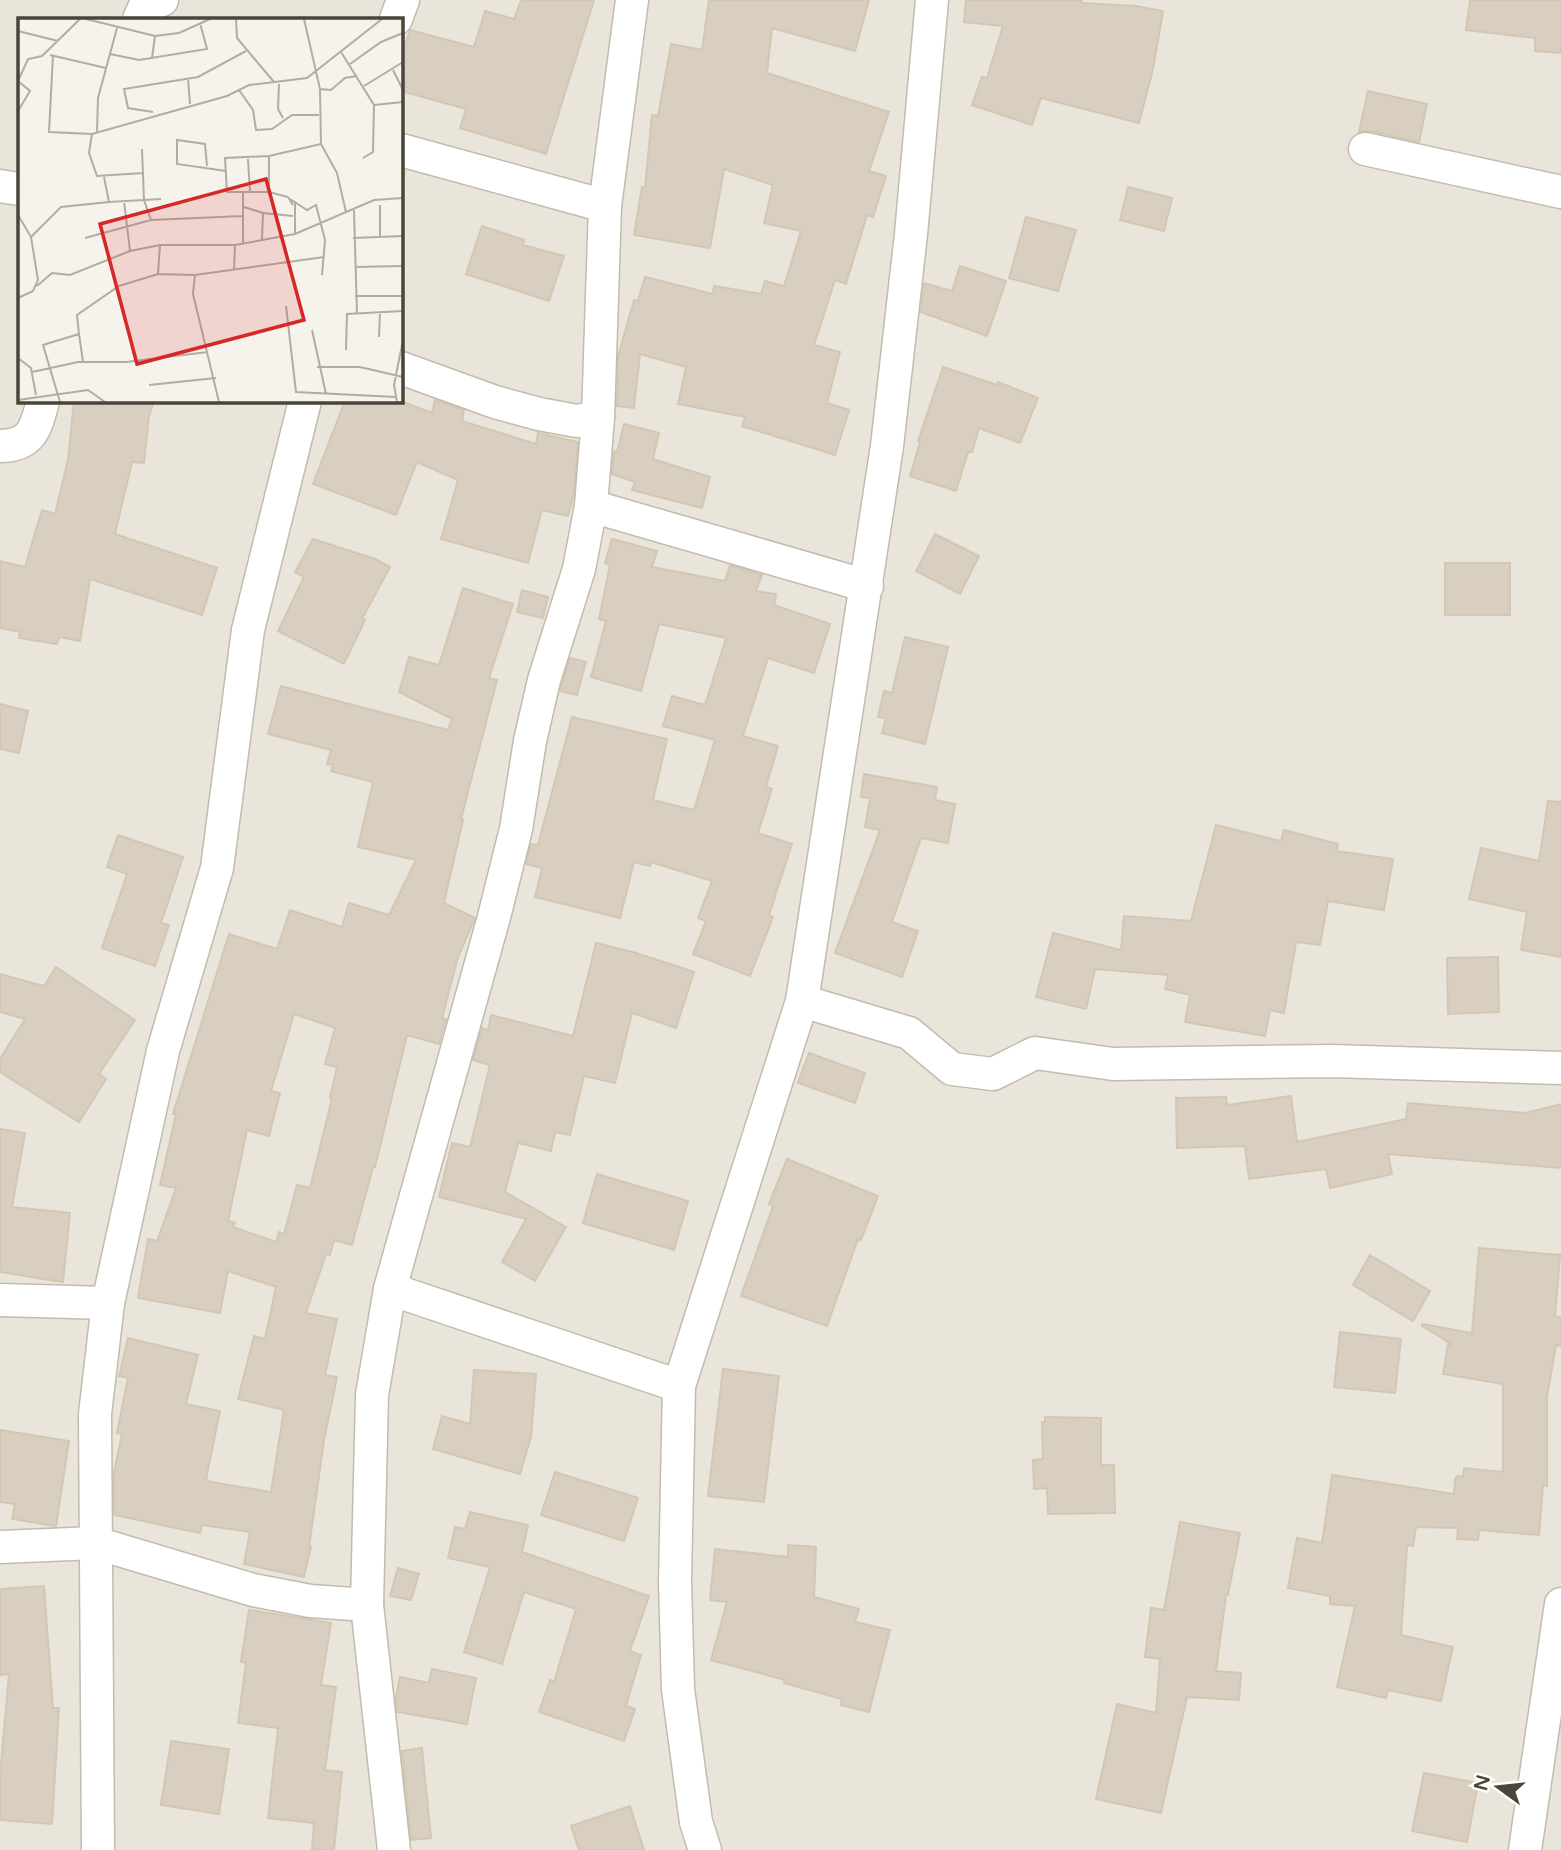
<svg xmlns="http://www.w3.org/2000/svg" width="1561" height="1850" viewBox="0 0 1561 1850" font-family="'Varela Round',sans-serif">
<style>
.residential{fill:#eae5da;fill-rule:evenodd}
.building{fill:#d8cfc1;stroke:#d3c7b4;stroke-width:2;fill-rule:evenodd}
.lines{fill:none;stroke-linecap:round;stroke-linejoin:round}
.minor-casing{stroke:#c2bbae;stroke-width:35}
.minor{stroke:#fff;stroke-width:32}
.inset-road{fill:none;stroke:#b2ada4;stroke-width:2}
.view{fill:#d62828;fill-opacity:0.15;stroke:#d62828;stroke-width:3.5}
.inset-edge{fill:none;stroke:#4b4439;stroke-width:3.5}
</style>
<rect width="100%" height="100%" fill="#f6f3ec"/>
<path class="residential" d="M0,0H1561V1850H0ZM19,19H401V401H19Z"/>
<g class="building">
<path d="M521,0H594L546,154L460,128L466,109L401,91V57L410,30L474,47L485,11L514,19Z"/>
<path d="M709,0H869L855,51L772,28L767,73L889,112L869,171L886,176L873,217L867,215L846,284L835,280L814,345L840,352L827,403L849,410L835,455L742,426L745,417L678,404L686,367L640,354L634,408L617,406L618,357L634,300L638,301L645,277L713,294L714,286L761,294L765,281L784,286L801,231L764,223L773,185L724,169L710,248L634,235L642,187L645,188L652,115L658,116L671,44L702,50Z"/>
<path d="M966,0H1082V3L1136,6L1163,11L1153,69L1139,123L1041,98L1032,125L972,105L982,77L987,78L1003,26L964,22Z"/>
<path d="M1470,0H1561V53L1535,51V38L1466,30Z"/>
<path d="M1368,91L1427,104L1419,142L1369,131L1359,132Z"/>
<path d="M1128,187L1172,198L1164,231L1120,220Z"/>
<path d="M1026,217L1076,230L1058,291L1009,278Z"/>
<path d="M482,226L524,240L523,245L564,256L549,301L466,274Z"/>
<path d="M960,266L1006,281L987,336L921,312L924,283L952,291Z"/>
<path d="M943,367L997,385L998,382L1038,398L1020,443L979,428L972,452H968L956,491L910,476L920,442L918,441Z"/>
<path d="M435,400L464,410L462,421L536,444L538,433L578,442L574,493L568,516L542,510L528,563L441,539L458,480L417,462L396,515L313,484L345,401H401L432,413Z"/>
<path d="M74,401H154L149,416L144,463L132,462L115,534L217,568L202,615L90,579L80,641L59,637L57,644L19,638L20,632L0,628V561L25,567L42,510L55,514L68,460Z"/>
<path d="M624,424L659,433L653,459L710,477L702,508L632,490L635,482L612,474L614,451L617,452Z"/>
<path d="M935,534L979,556L960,594L916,571Z"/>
<path d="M313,539L375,559L390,567L362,619L365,620L344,664L278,631L304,577L295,572Z"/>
<path d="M612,539L657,551L652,567L725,581L730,565L762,575L756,591L776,594L774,605L830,624L814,673L768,658L743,736L778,746L766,787L772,789L758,833L792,844L769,915L773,917L750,976L693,954L706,921L698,918L712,881L651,862L650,866L634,862L620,918L535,897L542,868L526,864L531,844L538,845L572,717L667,739L653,800L694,810L715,740L663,726L672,696L705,705L726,638L659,624L641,691L591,677L606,621L599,619L610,565L605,563Z"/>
<rect x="1445" y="563" width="65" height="52"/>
<path d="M463,588L513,604L489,678L497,680L461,819L463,820L444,903L475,918L458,957L442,1018L446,1019L439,1044L407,1035L375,1167H373L352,1245L334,1240L330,1255L326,1254L306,1313L337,1319L325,1375L337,1377L324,1440L309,1547H311L304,1577L244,1564L250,1532L202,1525L200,1533L114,1515V1472L122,1434L117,1433L128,1378L119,1376L128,1338L198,1355L186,1404L220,1411L206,1479L211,1482L271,1492L284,1410L238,1399L254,1336L265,1339L276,1287L228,1271L220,1313L138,1298L148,1239L157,1241L176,1188L160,1185L176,1114H173L229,934L277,949L290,910L342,927L349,903L389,915L416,860L358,847L373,782L331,771L333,765L327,764L331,750L268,734L281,686L448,730L452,719L399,692L409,657L439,665ZM294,1014L335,1028L325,1064L337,1067L330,1098H332L310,1188L297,1185L284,1234L279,1232L276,1242L233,1227L235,1223L228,1221L247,1130L269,1136L280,1093L271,1091Z"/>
<path d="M522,590L548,597L543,618L517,612Z"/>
<path d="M905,637L948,647L925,744L882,733L886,718L878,717L884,691L892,693Z"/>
<path d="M570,658L586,662L577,695L560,691Z"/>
<path d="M0,704L28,711L19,753L0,749Z"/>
<path d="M864,774L937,787L935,800L955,804L948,843L921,838L892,922L918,931L902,977L835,953L880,830L865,827L870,798L861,797Z"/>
<path d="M1548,801L1561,802V957L1521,950L1527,912L1469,899L1481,848L1539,861Z"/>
<path d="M1216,825L1281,841L1284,830L1338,844L1336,851L1393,859L1384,910L1328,901L1320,945L1296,942L1284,1013L1270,1010L1265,1036L1185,1022L1190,995L1165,989L1168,975L1095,969L1086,1009L1036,997L1053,933L1121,950L1124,916L1191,921Z"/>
<path d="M118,835L183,857L161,923L169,925L155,966L102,948L127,874L107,867Z"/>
<path d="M596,943L633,952L694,972L676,1028L632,1013L615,1083L584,1076L570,1135L555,1132L551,1151L518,1143L505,1192L566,1227L535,1281L502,1262L526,1219L439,1197L452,1143L470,1147L490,1065L473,1060L482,1028L488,1030L491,1015L573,1036Z"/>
<path d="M1498,957L1499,1012L1448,1014L1447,958Z"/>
<path d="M56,967L135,1020L99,1074L106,1079L79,1122L0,1072V1059L25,1019L0,1012V974L44,986Z"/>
<path d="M809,1053L865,1073L855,1103L798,1083Z"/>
<path d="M1291,1096L1297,1142L1406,1119L1408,1103L1526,1113L1561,1104V1168L1388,1154L1392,1174L1330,1188L1326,1169L1249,1179L1245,1146L1177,1148L1176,1098L1226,1097L1227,1105Z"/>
<path d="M0,1129L25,1133L12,1207L70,1213L63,1282L0,1272Z"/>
<path d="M787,1159L878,1196L861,1240L858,1239L827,1326L741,1296L773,1206L769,1204Z"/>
<path d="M597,1174L688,1201L674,1250L583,1223Z"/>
<path d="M1479,1248L1560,1255L1555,1316L1561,1318V1346L1556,1345L1547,1397V1486L1543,1485L1539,1535L1479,1530L1478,1540L1457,1539L1458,1528L1416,1527L1413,1546L1407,1545L1401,1635L1453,1647L1441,1701L1388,1690L1386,1698L1337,1687L1355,1606L1330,1604V1596L1288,1588L1297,1538L1322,1543L1332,1475L1454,1494L1455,1480L1457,1476L1463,1477L1464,1468L1503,1472V1384L1443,1374L1448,1344L1453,1345L1422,1326V1324L1472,1333Z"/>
<path d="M1370,1255L1430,1291L1413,1321L1353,1285Z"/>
<path d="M1340,1332L1401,1339L1395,1393L1334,1387Z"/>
<path d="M723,1369L779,1376L764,1502L708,1496Z"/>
<path d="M474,1370L536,1374L531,1437L520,1474L433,1449L442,1416L470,1424Z"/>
<path d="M1045,1417L1101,1418V1465H1114L1115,1513L1048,1514L1047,1488L1034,1489L1033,1460L1043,1459L1042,1422H1045Z"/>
<path d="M0,1430L69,1441L56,1526L12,1519L15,1504L0,1502Z"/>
<path d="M555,1472L638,1498L624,1541L541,1515Z"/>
<path d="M470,1512L528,1525L522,1552L649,1596L630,1651L641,1655L626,1706L635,1709L624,1741L539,1712L550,1680L554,1682L576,1609L524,1592L502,1664L464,1652L490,1567L448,1558L455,1527L465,1529Z"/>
<path d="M1180,1522L1240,1533L1228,1595H1226L1216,1671L1241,1673L1239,1700L1187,1697L1161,1813L1096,1799L1117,1704L1156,1713L1160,1659L1145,1657L1151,1608L1164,1610Z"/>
<path d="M788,1545L816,1547L814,1597L859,1609L855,1622L890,1630L869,1712L841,1705L842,1699L784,1683L785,1680L711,1660L727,1602L710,1600L715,1549L788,1557Z"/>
<path d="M398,1568L419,1574L411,1600L390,1596Z"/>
<path d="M44,1586L53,1708H59L52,1824L0,1820V1776L9,1674L0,1675V1589Z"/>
<path d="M249,1610L331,1623L321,1685L336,1687L325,1770L342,1772L334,1850H312L314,1823L268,1818L278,1728L238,1723L246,1663L241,1662Z"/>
<path d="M432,1669L476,1678L467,1724L397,1712L396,1697L400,1677L429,1683Z"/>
<path d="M171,1741L229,1749L219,1814L161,1805Z"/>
<path d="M422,1748L431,1838L411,1840L402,1751Z"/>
<path d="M1424,1773L1478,1783L1467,1842L1412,1831Z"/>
<path d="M630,1806L644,1850H579L571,1826Z"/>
</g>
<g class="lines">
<g class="minor-casing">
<g id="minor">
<path d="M632,0L605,206L598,417L591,506L579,569L544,680L530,741L516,829L494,917L390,1289L679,1386"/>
<path d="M139,19L144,8L162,0"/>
<path d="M396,19L403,0"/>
<path d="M1365,149L1561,192"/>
<path d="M401,150L605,206"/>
<path d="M0,186L19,189"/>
<path d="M401,368L495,402L539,414L577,421L598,417"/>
<path d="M0,446C32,446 36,428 43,401"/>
<path d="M591,506L867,586"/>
<path d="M802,1001L909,1033L952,1069L993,1074L1035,1053L1113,1064L1332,1061L1561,1068"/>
<path d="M390,1289L372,1395L367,1605L394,1850"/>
<path d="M0,1300L108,1303"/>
<path d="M0,1547L96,1543L253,1590L310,1601L367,1605"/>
<path d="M98,1850L95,1414L108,1303L163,1051L217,868L248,630L305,401"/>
<path d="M705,1850L696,1822L678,1689L675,1582L679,1386L802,1001L887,446L911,234L932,0"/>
<path d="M1525,1850L1561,1604"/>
</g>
</g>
<use href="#minor" class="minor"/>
</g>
<g transform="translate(18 18)">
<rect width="385" height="385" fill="#f6f3ec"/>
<path class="inset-road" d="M68,1L137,18L161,15L192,1M218,1L219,20L256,64M286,1L302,71L303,126L319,155L328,194M0,13L40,23M323,34L356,87L355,134L345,140M92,36L121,42L189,31L182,5M32,37L88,50M35,37L31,114L74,116L209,78L231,67L289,60L364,1M134,40L137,18M332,46L363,24L385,15M375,52L385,72M170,61L172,86M0,63L10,41L24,38L62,1M0,63L12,73L0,93M261,66L260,91L265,100M346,68L385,44M302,71L313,72L327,60L339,58M221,72L235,92L238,112L254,111L274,97H301M356,87L385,84M135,94L110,90L106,71L180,59L228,33M79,114L80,80L99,10M74,116L71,135L79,158L125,155M124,131L126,182L133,202M251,138V174M230,141L232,174M189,148L187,126L159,122V146L208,153M86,159L91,184L143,181M225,175V225M272,181L289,192L298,187L307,222L304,257M106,183L112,233M275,187L270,179L251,174H209L207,140L251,138L303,126M362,187V218M226,189L245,195L244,221M336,192L339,296M245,195L275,198M0,197L13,219L20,262L15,273L0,280M277,216V185M13,219L43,189L91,184M67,220L133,202L225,198M335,220L385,218M337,249L385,248M216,253L217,227M140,256L142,227H217L277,216L356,182L385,180M177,257L175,276L201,384M19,268L34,255L52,257L112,233L142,227M337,278H385M268,288L278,374L378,379M294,312L308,376M61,316L65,344M361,319L362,294M328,332L329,296L385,293M0,340L13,350L18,377M299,349H342L385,359M14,354L60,344H108L190,334M131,367L198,360M0,382L70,372L87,384M42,384L25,327L61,316L59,297L101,268L140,256L177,257L306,239M379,384L376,367L385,322"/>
<path class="view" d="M248,161L286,302L119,346L82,206Z"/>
<rect width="385" height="385" class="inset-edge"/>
</g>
<g transform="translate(1498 1787) rotate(285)" stroke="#ffffff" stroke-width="5" paint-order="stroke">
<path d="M0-5L12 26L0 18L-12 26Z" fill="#4b4439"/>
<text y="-10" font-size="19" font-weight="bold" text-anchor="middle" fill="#4b4439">N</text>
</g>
</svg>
